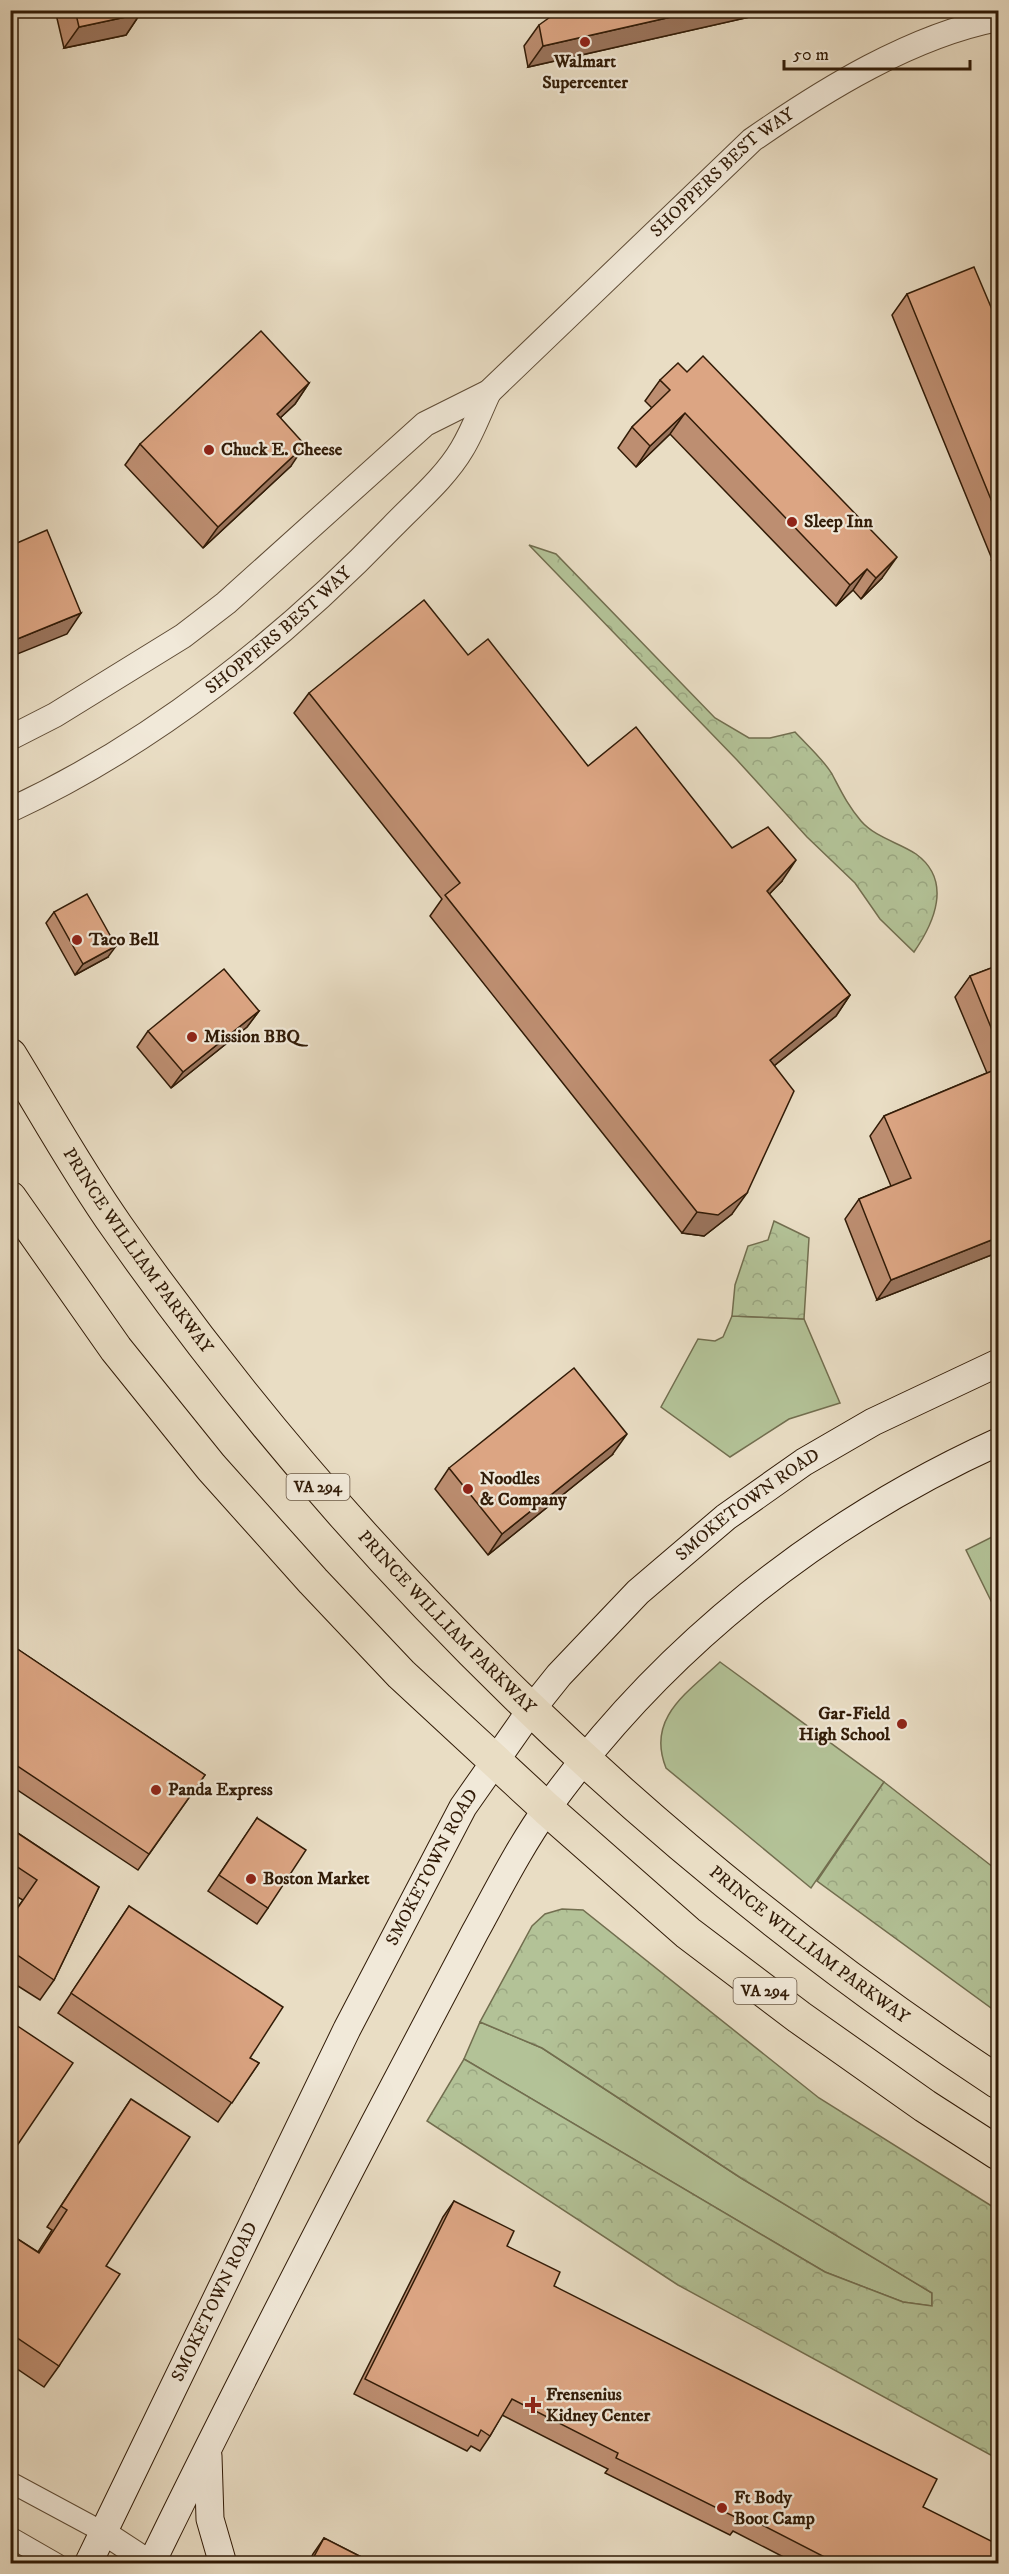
<svg xmlns="http://www.w3.org/2000/svg" width="1009" height="2574" viewBox="0 0 1009 2574" font-family="'IM FELL DW Pica',serif">
<style>
.green{fill:#b3c297;stroke:#726e4f;stroke-width:1.5}
.forest{fill:url(#forest-crowns);stroke:#726e4f;stroke-width:1.5}
.lines{fill:none;stroke-linecap:round;stroke-linejoin:round}
.minor-casing{stroke:#5f4c36;stroke-width:22}
.tertiary-casing{stroke:#5f4c36;stroke-width:26}
.secondary-casing{stroke:#311b07;stroke-width:29}
.trunk-casing{stroke:#311b07;stroke-width:35}
.minor{stroke:#f1e9d9;stroke-width:20}
.tertiary{stroke:#f1e9d9;stroke-width:24}
.secondary{stroke:#f1e9d9;stroke-width:27}
.trunk{stroke:#e9ddc4;stroke-width:33}
.wall{fill:#bd8e71;stroke:#311b07;stroke-width:1.5}
.shaded-wall{fill:#9a745c;stroke:#311b07;stroke-width:1.5}
.building{fill:#dca583;stroke:#311b07;stroke-width:1.5}
.poi-dot{fill:#8f2418;stroke:#f1e9d9;stroke-width:2}
.labels{text-anchor:middle;dominant-baseline:central;stroke-width:4.5;stroke-linejoin:round;paint-order:stroke}
.shield{fill:#f1e9d9;stroke:#6b5946;stroke-width:1.5}
.shield-label{font-size:16px;font-weight:bold;fill:#311b07}
.poi-label{font-size:18px;font-weight:bold;fill:#311b07;stroke:#f1e9d9;text-anchor:start}
.street-label{font-size:18px;fill:#311b07;stroke:#f1e9d9}
</style>
<defs>
<pattern id="forest-crowns" width="20" height="18" patternUnits="userSpaceOnUse" patternTransform="scale(1.5)"><rect width="20" height="18" fill="#b3c297"/><path d="M2 6a3 3 0 1 1 6 0M12 15a3 3 0 1 1 6 0" fill="none" stroke="#9aa681"/></pattern>
</defs>
<rect width="100%" height="100%" fill="#e9ddc4"/>
<filter id="stains"><feTurbulence type="fractalNoise" baseFrequency=".00333" numOctaves="4"/><feColorMatrix values="0 0 0 0 .2 0 0 0 0 .09 0 0 0 0 .02 0 0 0 .5 -.17"/></filter>
<radialGradient id="worn" r=".72"><stop offset=".6" stop-color="#630" stop-opacity="0"/><stop offset="1" stop-color="#630" stop-opacity=".3"/></radialGradient>
<g class="green">
<path d="M732,1316L804,1319L840,1403L789,1419L730,1457L661,1407L698,1339L715,1341L723,1337Z"/>
<path d="M998,1534V1615L966,1550Z"/>
<path d="M720,1662L884,1782L811,1888L666,1768C646,1718 687,1693 720,1662Z"/>
<path d="M480,2022L542,2048L741,2178L932,2293V2306L903,2302L825,2272L464,2059Z"/>
</g>
<g class="forest">
<path d="M529,545L556,554L715,718L749,738H770L795,732C807,745 823,759 832,774C841,791 848,806 861,821C876,838 898,842 916,854C953,881 934,923 914,952L880,919L855,883L807,837L737,760Z"/>
<path d="M774,1221L809,1238L804,1319L732,1316L735,1285L748,1246L768,1240Z"/>
<path d="M884,1782L998,1871V2013L817,1881Z"/>
<path d="M562,1909L583,1910L819,2098L998,2210V2459L678,2285L427,2121L464,2059L825,2272L903,2302L932,2306V2293L741,2178L542,2048L480,2022L532,1926L545,1914Z"/>
</g>
<g class="lines">
<g class="minor-casing">
<g id="minor">
<path d="M10,2482L103,2532"/>
<path d="M10,2537L57,2564"/>
</g>
</g>
<g class="tertiary-casing">
<g id="tertiary">
<path id="s1" d="M10,738L55,715L183,636L226,603L425,424L489,392L752,140C824,90 911,36 998,19"/>
<path id="s2" d="M10,810C153,744 284,639 392,527C415,503 445,478 462,449C473,431 480,411 489,392"/>
<path d="M103,2532L152,2564"/>
</g>
</g>
<g class="secondary-casing">
<g id="secondary">
<path d="M208,2456L210,2519L223,2564"/>
<path id="s3" d="M88,2564L347,2029L463,1807L531,1710L559,1675L638,1592L726,1517L804,1462L873,1422L998,1363"/>
<path d="M151,2564C223,2416 298,2270 374,2124C407,2060 441,1996 475,1932C498,1890 520,1846 548,1807C663,1647 820,1523 998,1442"/>
</g>
</g>
<g class="trunk-casing">
<g id="trunk">
<path id="s4" d="M10,1055C45,1112 78,1172 117,1227C354,1565 654,1855 998,2082"/>
<path d="M10,1198L116,1349L211,1467L313,1581L401,1674L547,1809L688,1933L799,2017L925,2106L998,2153"/>
</g>
</g>
<use href="#minor" class="minor"/>
<use href="#tertiary" class="tertiary"/>
<use href="#secondary" class="secondary"/>
<use href="#trunk" class="trunk"/>
</g>
<g class="wall">
<path d="M55,10H145L140,12V14L126,35L64,48Z"/>
<path d="M781,10L528,67L524,46L539,25Z"/>
<path d="M907,294L999,326V556L992,559L892,315Z"/>
<path d="M660,380L882,578L861,599L853,590L836,606L670,434L636,467L618,448L632,427L652,408L645,401Z"/>
<path d="M309,383L295,404L280,418L291,466L203,548L125,465L140,444Z"/>
<path d="M468,655L588,766L732,848L782,881L769,894L850,995L836,1016L774,1066L732,1214L704,1236L682,1233L430,916L442,899L294,713L309,693Z"/>
<path d="M54,912L108,957L75,975L46,923Z"/>
<path d="M999,965V1252L877,1300L845,1219L859,1199L891,1186L870,1136L884,1116L987,1073L955,997L970,976Z"/>
<path d="M259,1011L247,1027L171,1088L137,1047L148,1031Z"/>
<path d="M612,1455L488,1555L435,1489L449,1468Z"/>
<path d="M10,1644L205,1775L138,1870L10,1785Z"/>
<path d="M257,1818L268,1908L257,1924L208,1891Z"/>
<path d="M10,1828L99,1887L54,1980L40,2000L10,1981V1918L23,1900L10,1893Z"/>
<path d="M129,1906L250,2058L259,2063L218,2122L58,2013Z"/>
<path d="M131,2099L106,2266L59,2366L44,2387L10,2364V2234L38,2252L52,2230L47,2227Z"/>
<path d="M454,2201L554,2286L923,2507L999,2564H797L733,2531L730,2535L605,2473L608,2469L502,2415L490,2436L480,2451L471,2446L467,2451L354,2394L443,2217Z"/>
<path d="M324,2538L375,2564H308L313,2554Z"/>
</g>
<g class="shaded-wall">
<path d="M702,10H781L528,67L543,46Z"/>
<path d="M140,14L126,35L64,48L79,27Z"/>
<path d="M309,383L295,404L262,435L277,414Z"/>
<path d="M685,413L670,434L636,467L650,446Z"/>
<path d="M305,445L291,466L203,548L218,527Z"/>
<path d="M999,549V556L992,559Z"/>
<path d="M897,557L882,578L861,599L876,578Z"/>
<path d="M867,569L853,590L836,606L850,585Z"/>
<path d="M81,613L67,634L10,657V642Z"/>
<path d="M796,860L782,881L752,912L767,891Z"/>
<path d="M116,946L108,957L75,975L83,964Z"/>
<path d="M850,995L836,1016L755,1081L770,1060Z"/>
<path d="M259,1011L247,1027L171,1088L183,1072Z"/>
<path d="M747,1193L732,1214L704,1236L682,1233L697,1212Z"/>
<path d="M999,1237V1252L877,1300L891,1280Z"/>
<path d="M627,1434L612,1455L488,1555L502,1534Z"/>
</g>
<g class="building">
<path d="M75,10H139L140,14L79,27Z"/>
<path d="M560,10H702L543,46L539,25Z"/>
<path d="M974,267L999,326V519L907,294Z"/>
<path d="M261,331L309,383L277,414L305,445L218,527L140,444Z"/>
<path d="M703,356L897,557L876,578L867,569L850,585L685,413L650,446L632,427L670,390L660,380L678,363L687,372Z"/>
<path d="M47,530L81,613L10,642V546Z"/>
<path d="M424,600L468,655L488,639L588,766L636,727L732,848L768,827L796,860L767,891L850,995L770,1060L794,1091L747,1193L718,1215L697,1212L445,895L460,883L309,693Z"/>
<path d="M87,894L116,946L83,964L54,912Z"/>
<path d="M999,965V1047L970,976Z"/>
<path d="M224,969L259,1011L183,1072L148,1031Z"/>
<path d="M999,1068V1237L891,1280L859,1199L911,1178L884,1116Z"/>
<path d="M574,1368L627,1434L502,1534L449,1468Z"/>
<path d="M10,1644L205,1775L149,1854L10,1761Z"/>
<path d="M257,1818L306,1850L268,1908L219,1875Z"/>
<path d="M10,1828L99,1887L54,1980L10,1950V1919L37,1880L10,1862Z"/>
<path d="M129,1906L283,2007L250,2058L259,2063L232,2103L71,1993Z"/>
<path d="M13,2023L73,2063L10,2156V2027Z"/>
<path d="M131,2099L190,2137L106,2266L120,2274L59,2366L10,2333V2234L39,2253L67,2210L61,2206Z"/>
<path d="M454,2201L514,2231L507,2246L560,2272L554,2286L937,2479L923,2507L999,2545V2564H838L743,2515L741,2520L616,2458L618,2453L512,2399L490,2436L481,2430L478,2436L365,2379Z"/>
<path d="M324,2538L375,2564H310Z"/>
</g>
<g class="poi-dot">
<circle cx="585" cy="42" r="6"/>
<circle cx="209" cy="450" r="6"/>
<circle cx="792" cy="522" r="6"/>
<circle cx="77" cy="940" r="6"/>
<circle cx="192" cy="1037" r="6"/>
<circle cx="468" cy="1489" r="6"/>
<circle cx="902" cy="1724" r="6"/>
<circle cx="156" cy="1790" r="6"/>
<circle cx="251" cy="1879" r="6"/>
<path d="M530 2396h6v6h6v6h-6v6h-6v-6h-6v-6h6z"/>
<circle cx="722" cy="2508" r="6"/>
</g>
<g class="labels">
<g class="shield">
<rect x="286.5" y="1474" width="63" height="26" rx="4.5"/>
<rect x="733.5" y="1978" width="63" height="26" rx="4.5"/>
</g>
<g class="shield-label">
<text x="318" y="1487">VA 294</text>
<text x="765" y="1991">VA 294</text>
</g>
<g class="poi-label">
<text x="585" y="62" text-anchor="middle">Walmart<tspan x="585" dy="21">Supercenter</tspan></text>
<text x="221" y="450">Chuck E. Cheese</text>
<text x="804" y="522">Sleep Inn</text>
<text x="89" y="940">Taco Bell</text>
<text x="204" y="1037">Mission BBQ</text>
<text x="480" y="1479">Noodles<tspan x="480" dy="21">&amp; Company</tspan></text>
<text x="890" y="1714" text-anchor="end">Gar-Field<tspan x="890" dy="21">High School</tspan></text>
<text x="168" y="1790">Panda Express</text>
<text x="263" y="1879">Boston Market</text>
<text x="546" y="2395">Frensenius<tspan x="546" dy="21">Kidney Center</tspan></text>
<text x="734" y="2498">Ft Body<tspan x="734" dy="21">Boot Camp</tspan></text>
</g>
<g class="street-label">
<text stroke="none"><textPath href="#s1" startOffset="915">SHOPPERS BEST WAY</textPath></text>
<text stroke="none"><textPath href="#s2" startOffset="324">SHOPPERS BEST WAY</textPath></text>
<text stroke="none"><textPath href="#s4" startOffset="234">PRINCE WILLIAM PARKWAY</textPath></text>
<text stroke="none"><textPath href="#s3" startOffset="1263">SMOKETOWN ROAD</textPath></text>
<text stroke="none"><textPath href="#s4" startOffset="718">PRINCE WILLIAM PARKWAY</textPath></text>
<text stroke="none"><textPath href="#s3" startOffset="777">SMOKETOWN ROAD</textPath></text>
<text stroke="none"><textPath href="#s4" startOffset="1204">PRINCE WILLIAM PARKWAY</textPath></text>
<text stroke="none"><textPath href="#s3" startOffset="291">SMOKETOWN ROAD</textPath></text>
</g>
</g>
<rect width="1009" height="2574" fill="none" stroke="#e9ddc4" stroke-width="36"/>
<rect x="12" y="12" width="985" height="2550" fill="none" stroke="#311b07" stroke-width="3"/>
<rect x="18" y="18" width="973" height="2538" fill="none" stroke="#311b07" stroke-width="1.5"/>
<path d="M784 60v9h186v-9" fill="none" stroke="#311b07" stroke-width="3"/>
<text x="793" y="60" font-size="18" fill="#311b07" stroke="#f1e9d9" stroke-width="4.5" paint-order="stroke">50 m</text>
<rect width="100%" height="100%" filter="url(#stains)"/>
<rect width="100%" height="100%" fill="url(#worn)"/>
</svg>
